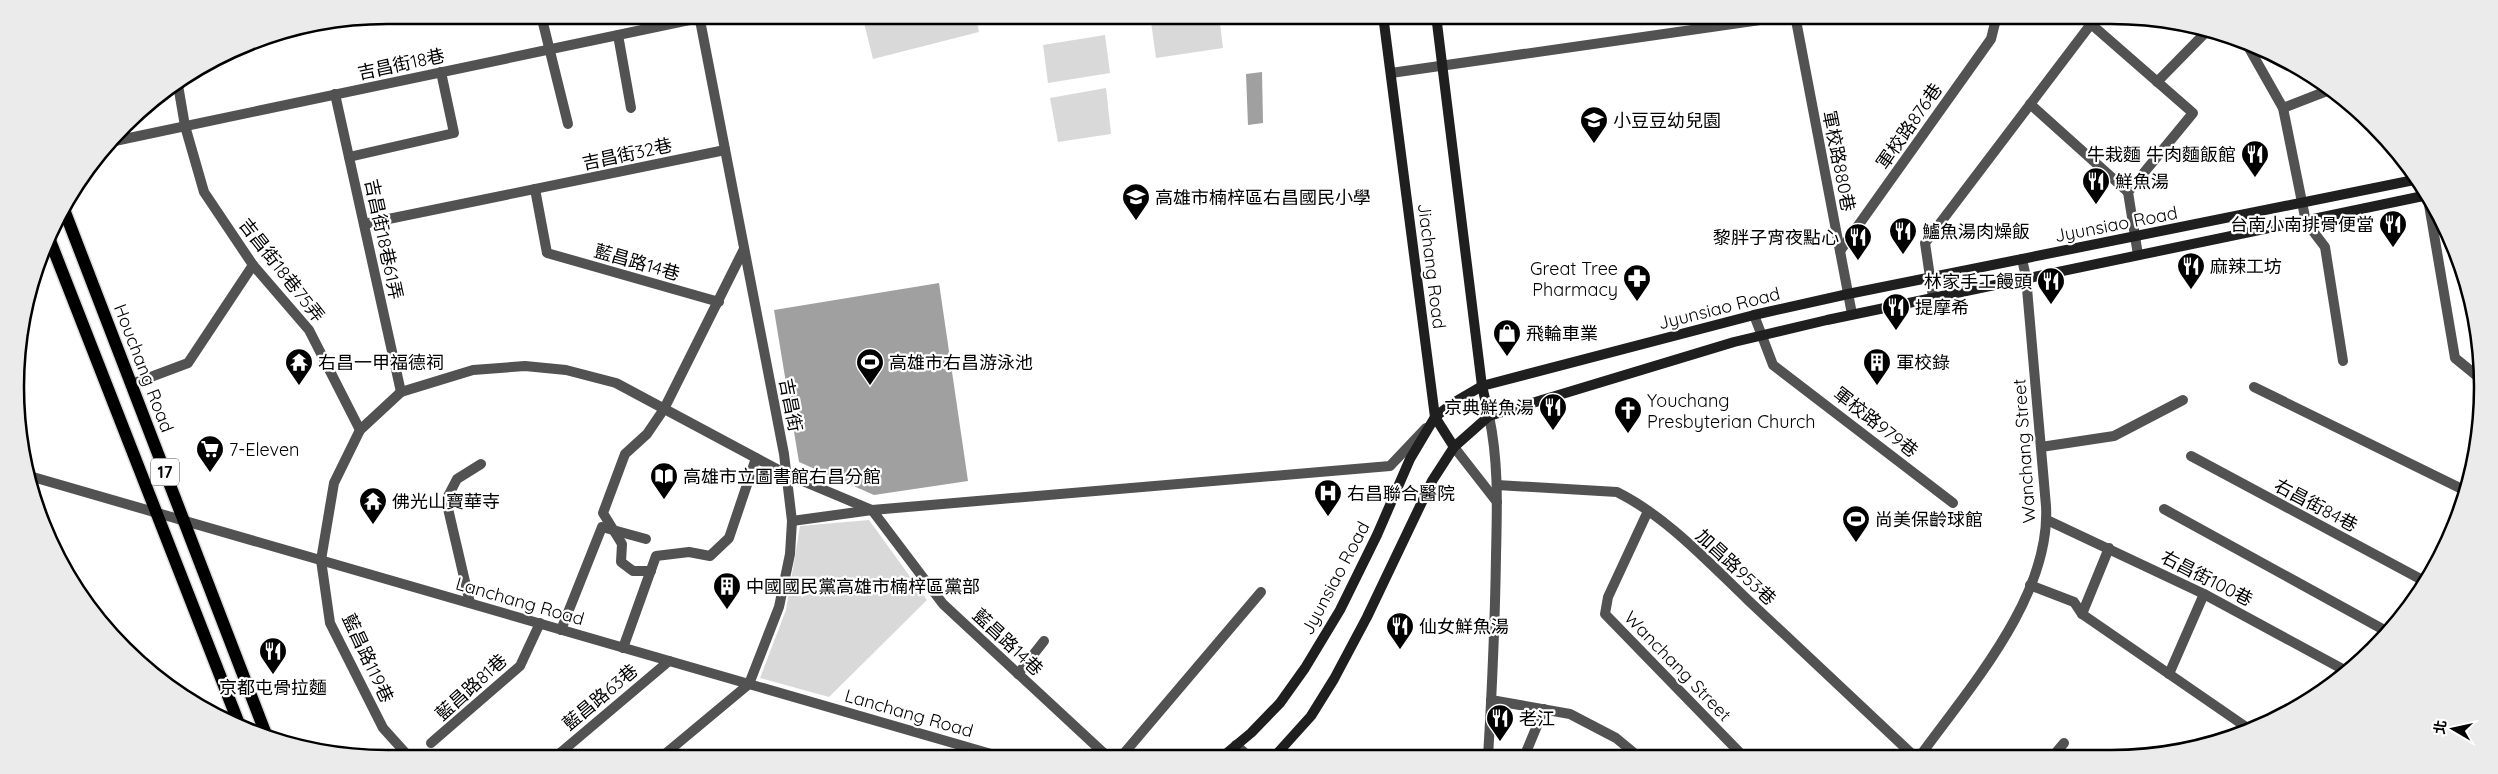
<svg xmlns="http://www.w3.org/2000/svg" width="2498" height="774" viewBox="0 0 2498 774" font-family="Quicksand,'Noto Sans TC',sans-serif">
<style>
.green{fill:#d9d9d9}
.water{fill:#a0a0a0}
.lines{fill:none;stroke-linecap:round;stroke-linejoin:round}
.primary-casing{stroke:#dbdbdb;stroke-width:15}
.lane{stroke:#525252;stroke-width:10}
.street{stroke:#525252;stroke-width:10}
.secondary{stroke:#1f1f1f;stroke-width:10}
.primary{stroke:#000;stroke-width:12}
.labels{text-anchor:middle;dominant-baseline:central;stroke-width:4.5;stroke-linejoin:round;paint-order:stroke}
.shield{fill:#fff;stroke:#4c4c4c;stroke-width:1}
.shield-label{font-size:16px;font-weight:bold;fill:#000}
.street-label{font-size:18px;fill:#000;stroke:#fff}
.poi-label{font-size:18px;fill:#000;stroke:#fff;text-anchor:start}
.rim{fill:none;stroke:#000;stroke-width:2.5}
</style>
<rect width="100%" height="100%" fill="#fff"/>
<g class="green">
<path d="M862,15H975L979,32L873,59Z"/>
<path d="M1198,15H1219L1223,48L1156,58L1151,22Z"/>
<path d="M1105,35L1110,73L1048,83L1043,45Z"/>
<path d="M1106,88L1111,134L1058,142L1050,98Z"/>
<path d="M869,520L927,600L829,697L760,678L786,610L800,526Z"/>
</g>
<g class="water">
<path d="M1262,72L1263,123L1248,125L1246,74Z"/>
<path d="M939,283L968,481L874,495L799,462L774,310Z"/>
</g>
<g class="lines">
<g class="primary-casing">
<g id="primary">
<path d="M63,207L267,737"/>
<path d="M49,238L241,729"/>
</g>
</g>
<g class="lane">
<path d="M1795,15L1852,314"/>
<path d="M2245,41L2283,108L2306,222L2325,247L2343,361"/>
<path d="M1391,73L1796,15"/>
<path d="M2157,82L2208,30"/>
<path d="M2030,104L2128,192"/>
<path d="M2283,108L2332,89"/>
<path d="M2427,193L2455,358L2482,380"/>
<path d="M1840,251L1991,39L1997,15"/>
<path d="M1933,297L1925,243L2091,24L2193,113L2128,192L2138,255"/>
<path d="M1754,315L1773,365L1953,503"/>
<path d="M2254,387L2464,490"/>
<path d="M2041,447L2114,436L2183,400"/>
<path d="M2191,456L2426,582"/>
<path d="M1497,485L1617,492C1667,517 1708,562 1748,600C1803,652 1858,704 1914,756"/>
<path d="M2164,509L2386,631"/>
<path d="M872,510L943,604L1109,758"/>
<path d="M1648,511L1608,597L1605,614L1744,757"/>
<path d="M2047,520L2204,594L2348,672"/>
<path d="M792,521L872,510L1390,466L1426,428"/>
<path d="M2030,585L2074,602L2082,614L2249,729"/>
<path d="M2082,614L2109,548"/>
<path d="M1018,674L1044,641"/>
<path d="M2169,674L2204,594"/>
<path d="M1491,700L1570,714L1616,738L1639,757"/>
<path d="M2107,754L2108,756"/>
<path d="M2053,756L2064,743"/>
<path d="M1524,757L1544,709"/>
<path d="M1120,758L1261,592"/>
</g>
<g class="street">
<path d="M541,15L568,124"/>
<path d="M618,35L631,108"/>
<path d="M178,85L185,126L204,192L253,265L309,330L360,430"/>
<path d="M335,94L401,392"/>
<path d="M110,142L699,18"/>
<path d="M349,157L454,133L441,72"/>
<path d="M535,189L547,253L719,302"/>
<path d="M364,224L725,150"/>
<path d="M132,384L188,363L253,265"/>
<path d="M1454,447L1497,502"/>
<path d="M26,475L1005,758"/>
<path d="M651,571H633L621,562L622,544L603,513L625,454L647,434L664,409L744,249"/>
<path d="M470,603L446,500L457,479L481,464"/>
<path d="M561,630L602,527L646,539"/>
<path d="M623,648L656,556L689,552L710,556L729,538L756,458"/>
<path d="M431,743L520,666L540,623"/>
<path d="M1236,745L1249,757"/>
<path d="M1920,756C1970,687 2051,596 2046,506L2026,277L2022,259"/>
<path d="M1488,757C1492,690 1495,623 1496,556C1497,509 1499,463 1489,416"/>
<path d="M411,759L383,728L330,623L321,560L334,483L360,430L401,392L473,370L525,366L566,370L616,383L786,474L872,510"/>
<path d="M553,759L669,661"/>
<path d="M659,759L749,684L779,607L790,554L792,521L784,454L699,15"/>
</g>
<g class="secondary">
<path d="M1383,15L1435,417L1454,447"/>
<path d="M1436,15L1482,386L1489,416"/>
<path d="M1222,757L1251,733L1280,703L1305,668L1340,610L1377,535L1410,459L1435,417L1453,403L1482,386L1754,315L1848,294L2419,179"/>
<path d="M1274,757L1311,716L1334,679L1367,617L1432,481L1454,447L1489,416L1734,342L1827,320L2428,195"/>
</g>
<use href="#primary" class="primary"/>
</g>
<defs>
<g id="school-pin" transform="scale(1.4375)"><path d="M0 17L-7.5 6A9.5 9.5 0 1 1 7.5 6Z" fill="#000" stroke="#fff"/><path d="M0-5L7-2L0 1L-7-2ZM-4 1L0 2.5L4 1V4Q0 6-4 4Z" fill="#fff"/></g>
<g id="restaurant-pin" transform="scale(1.4375)"><path d="M0 17L-7.5 6A9.5 9.5 0 1 1 7.5 6Z" fill="#000" stroke="#fff"/><path d="M-5-6h1v4h1v-4h1v4h1v-4h1v5L-1.5 .5V6h-2V.5L-5-1ZM5-6V6H3V1.5H1.5Q1.5-4 5-6Z" fill="#fff"/></g>
<g id="pharmacy-pin" transform="scale(1.4375)"><path d="M0 17L-7.5 6A9.5 9.5 0 1 1 7.5 6Z" fill="#000" stroke="#fff"/><path d="M-2-6h4v4h4v4h-4v4h-4v-4h-4v-4h4Z" fill="#fff"/></g>
<g id="shop-pin" transform="scale(1.4375)"><path d="M0 17L-7.5 6A9.5 9.5 0 1 1 7.5 6Z" fill="#000" stroke="#fff"/><path d="M-5-2.5h2.3a2.7 3.5 0 0 1 5.4 0H5L5.5 6h-11ZM-1.5-2.5h3a1.5 2.3 0 0 0-3 0Z" fill="#fff"/></g>
<g id="temple-pin" transform="scale(1.4375)"><path d="M0 17L-7.5 6A9.5 9.5 0 1 1 7.5 6Z" fill="#000" stroke="#fff"/><path d="M0-6L5-2H3V0L6.5 2.5H4V6H1.5V3h-3V6H-4V2.5H-6.5L-3 0V-2H-5Z" fill="#fff"/></g>
<g id="stadium-pin" transform="scale(1.4375)"><path d="M0 17L-7.5 6A9.5 9.5 0 1 1 7.5 6Z" fill="#000" stroke="#fff"/><path d="M0-5a6.5 5 0 1 0 0 10a6.5 5 0 1 0 0-10ZM-3.5-1.8h7v3.6h-7Z" fill="#fff"/></g>
<g id="building-pin" transform="scale(1.4375)"><path d="M0 17L-7.5 6A9.5 9.5 0 1 1 7.5 6Z" fill="#000" stroke="#fff"/><path d="M-4-6H4V6H1V3H-1V6H-4ZM-2.5-4.3h1.7v1.8h-1.7ZM.8-4.3h1.7v1.8H.8ZM-2.5-1h1.7V.8h-1.7ZM.8-1h1.7V.8H.8Z" fill="#fff"/></g>
<g id="church-pin" transform="scale(1.4375)"><path d="M0 17L-7.5 6A9.5 9.5 0 1 1 7.5 6Z" fill="#000" stroke="#fff"/><path d="M-1.2-6h2.4v3.5h3.3v2.4h-3.3V6h-2.4V-.1h-3.3v-2.4h3.3Z" fill="#fff"/></g>
<g id="supermarket-pin" transform="scale(1.4375)"><path d="M0 17L-7.5 6A9.5 9.5 0 1 1 7.5 6Z" fill="#000" stroke="#fff"/><path d="M-6-5.5h2.5l.6 2H6L4.5 2H-2.5L-4.4-4H-6ZM-1.5 3.2a1.3 1.3 0 1 0 .1 0ZM3 3.2a1.3 1.3 0 1 0 .1 0Z" fill="#fff"/></g>
<g id="library-pin" transform="scale(1.4375)"><path d="M0 17L-7.5 6A9.5 9.5 0 1 1 7.5 6Z" fill="#000" stroke="#fff"/><path d="M-6-4Q-3-5.5-.7-3.5V5Q-3 3-6 4ZM6-4Q3-5.5 .7-3.5V5Q3 3 6 4Z" fill="#fff"/></g>
<g id="hospital-pin" transform="scale(1.4375)"><path d="M0 17L-7.5 6A9.5 9.5 0 1 1 7.5 6Z" fill="#000" stroke="#fff"/><path d="M-5-5h3v3.5h4V-5h3V5h-3V1.5h-4V5h-3Z" fill="#fff"/></g>
</defs>
<g fill-rule="evenodd">
<use href="#school-pin" x="1594" y="120"/>
<use href="#restaurant-pin" x="2255" y="154"/>
<use href="#restaurant-pin" x="2096" y="181"/>
<use href="#school-pin" x="1136" y="197"/>
<use href="#restaurant-pin" x="2393" y="224"/>
<use href="#restaurant-pin" x="1903" y="231"/>
<use href="#restaurant-pin" x="1858" y="237"/>
<use href="#restaurant-pin" x="2191" y="266"/>
<use href="#pharmacy-pin" x="1637" y="278"/>
<use href="#restaurant-pin" x="2051" y="281"/>
<use href="#restaurant-pin" x="1896" y="307"/>
<use href="#shop-pin" x="1507" y="333"/>
<use href="#temple-pin" x="299" y="362"/>
<use href="#stadium-pin" x="870" y="362"/>
<use href="#building-pin" x="1877" y="362"/>
<use href="#restaurant-pin" x="1553" y="407"/>
<use href="#church-pin" x="1628" y="410"/>
<use href="#supermarket-pin" x="210" y="449"/>
<use href="#library-pin" x="664" y="476"/>
<use href="#hospital-pin" x="1328" y="493"/>
<use href="#temple-pin" x="373" y="501"/>
<use href="#stadium-pin" x="1856" y="519"/>
<use href="#building-pin" x="727" y="586"/>
<use href="#restaurant-pin" x="1400" y="626"/>
<use href="#restaurant-pin" x="273" y="651"/>
<use href="#restaurant-pin" x="1500" y="718"/>
</g>
<g class="labels">
<rect class="shield" x="151" y="458.5" width="28" height="27" rx="4"/>
<g class="shield-label">
<text x="165" y="472">17</text>
</g>
<g class="street-label">
<text transform="translate(401 64) rotate(-12)">吉昌街18巷</text>
<text transform="translate(1909 126) rotate(-55)">軍校路876巷</text>
<text transform="translate(627 154) rotate(-12)">吉昌街32巷</text>
<text transform="translate(1839 161) rotate(79)">軍校路880巷</text>
<text transform="translate(2116 224) rotate(-11)">Jyunsiao Road</text>
<text transform="translate(384 239) rotate(78)">吉昌街18巷61弄</text>
<text transform="translate(637 262) rotate(16)">藍昌路14巷</text>
<text transform="translate(1432 266) rotate(83)">Jiachang Road</text>
<text transform="translate(282 270) rotate(52)">吉昌街18巷75弄</text>
<text transform="translate(1719 308) rotate(-14)">Jyunsiao Road</text>
<text transform="translate(144 368) rotate(69)">Houchang Road</text>
<text transform="translate(791 405) rotate(79)">吉昌街</text>
<text transform="translate(1876 422) rotate(38)">軍校路979巷</text>
<text transform="translate(2024 451) rotate(-94)">Wanchang Street</text>
<text transform="translate(2316 505) rotate(28)">右昌街84巷</text>
<text transform="translate(1736 567) rotate(43)">加昌路953巷</text>
<text transform="translate(1335 578) rotate(-62)">Jyunsiao Road</text>
<text transform="translate(2207 578) rotate(27)">右昌街100巷</text>
<text transform="translate(520 601) rotate(16)">Lanchang Road</text>
<text transform="translate(1008 642) rotate(43)">藍昌路14巷</text>
<text transform="translate(368 658) rotate(65)">藍昌路119巷</text>
<text transform="translate(1678 666) rotate(46)">Wanchang Street</text>
<text transform="translate(471 687) rotate(-42)">藍昌路81巷</text>
<text transform="translate(600 697) rotate(-40)">藍昌路63巷</text>
<text transform="translate(909 713) rotate(16)">Lanchang Road</text>
</g>
<g class="poi-label">
<text x="1613" y="120">小豆豆幼兒園</text>
<text x="2236" y="154" text-anchor="end">牛栽麵 牛肉麵飯館</text>
<text x="2115" y="181">鮮魚湯</text>
<text x="1155" y="197">高雄市楠梓區右昌國民小學</text>
<text x="2374" y="224" text-anchor="end">台南小南排骨便當</text>
<text x="1922" y="231">鱸魚湯肉燥飯</text>
<text x="1839" y="237" text-anchor="end">黎胖子宵夜點心</text>
<text x="2210" y="266">麻辣工坊</text>
<text x="1618" y="268" text-anchor="end">Great Tree<tspan x="1618" dy="21">Pharmacy</tspan></text>
<text x="2032" y="281" text-anchor="end">林家手工饅頭</text>
<text x="1915" y="307">提摩希</text>
<text x="1526" y="333">飛輪車業</text>
<text x="318" y="362">右昌一甲福德祠</text>
<text x="889" y="362">高雄市右昌游泳池</text>
<text x="1896" y="362">軍校錄</text>
<text x="1647" y="400">Youchang<tspan x="1647" dy="21">Presbyterian Church</tspan></text>
<text x="1534" y="407" text-anchor="end">京典鮮魚湯</text>
<text x="229" y="449">7-Eleven</text>
<text x="683" y="476">高雄市立圖書館右昌分館</text>
<text x="1347" y="493">右昌聯合醫院</text>
<text x="392" y="501">佛光山寶華寺</text>
<text x="1875" y="519">尚美保齡球館</text>
<text x="746" y="586">中國國民黨高雄市楠梓區黨部</text>
<text x="1419" y="626">仙女鮮魚湯</text>
<text x="273" y="687" text-anchor="middle">京都屯骨拉麵</text>
<text x="1519" y="718">老江</text>
</g>
</g>
<path d="M0 0H2498V774H0ZM387 24H2111A363 363 0 0 1 2474 387V387A363 363 0 0 1 2111 750H387A363 363 0 0 1 24 387V387A363 363 0 0 1 387 24Z" fill="#ebebeb" fill-rule="evenodd"/>
<path class="rim" d="M387 24H2111A363 363 0 0 1 2474 387V387A363 363 0 0 1 2111 750H387A363 363 0 0 1 24 387V387A363 363 0 0 1 387 24Z"/>
<g transform="translate(2453 729) rotate(279)" stroke="#ffffff" stroke-width="4" paint-order="stroke">
<path d="M0-4L9 19L0 12L-9 19Z" fill="#000000"/>
<text y="-8" font-size="14" font-weight="bold" text-anchor="middle" fill="#000000">北</text>
</g>
</svg>
